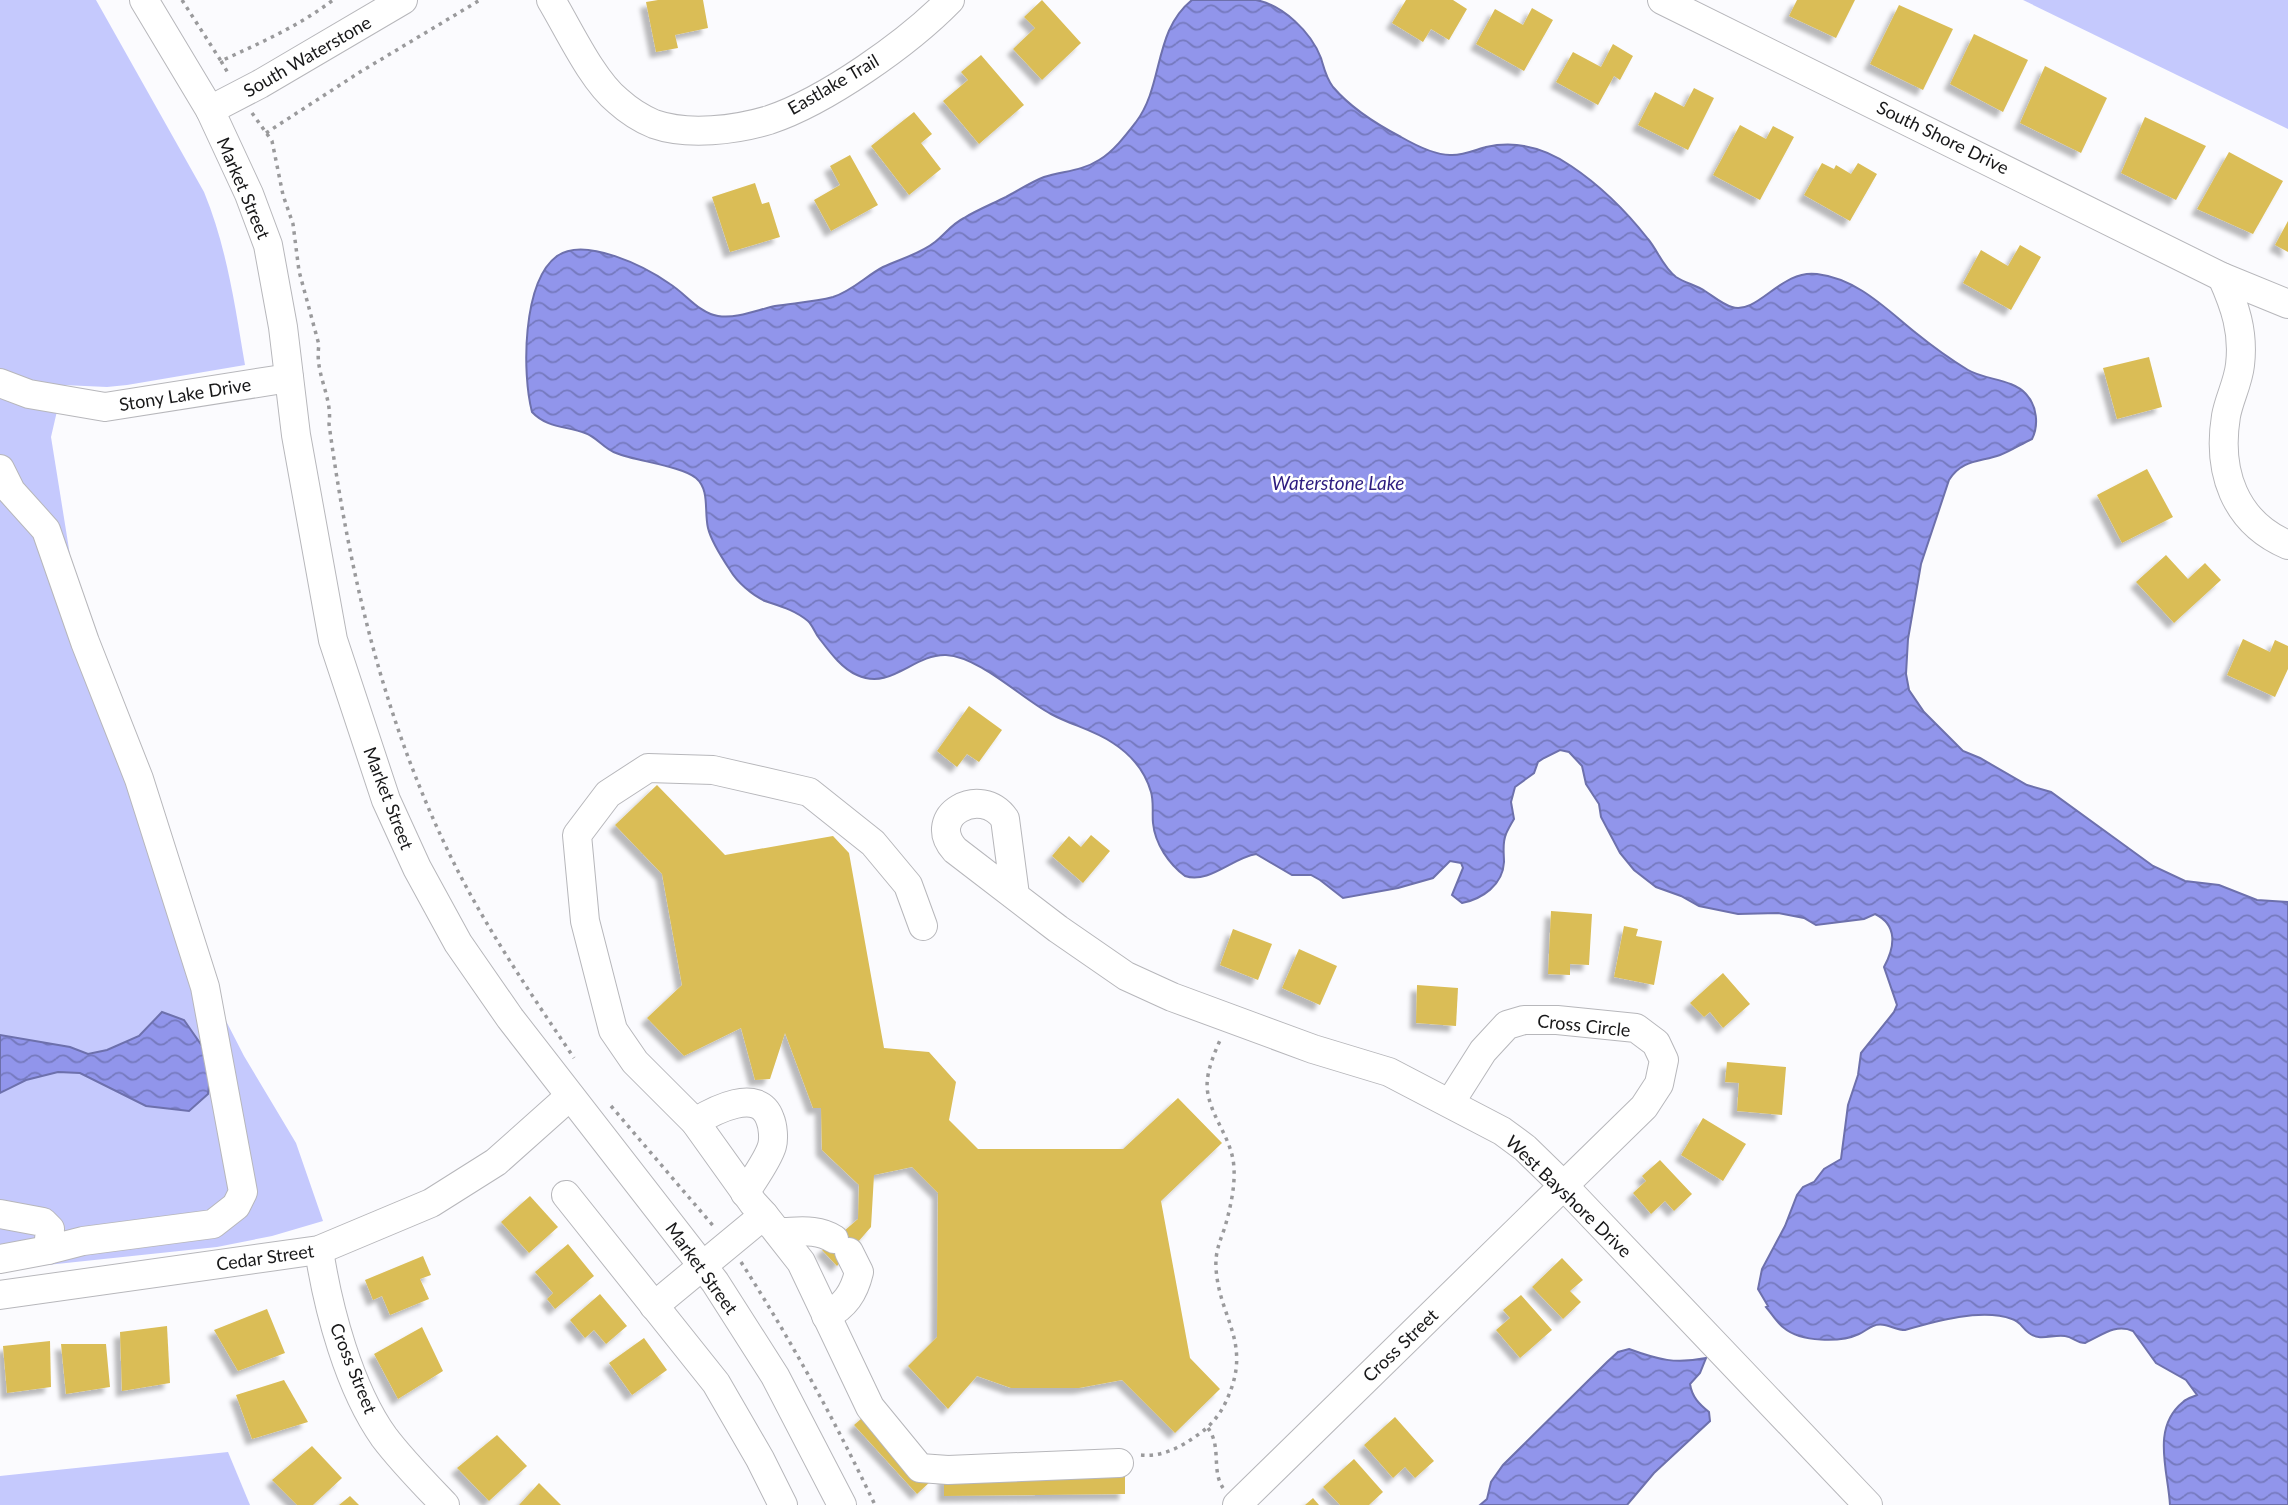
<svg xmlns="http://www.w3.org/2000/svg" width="2288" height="1505" viewBox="0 0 2288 1505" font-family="Lato,sans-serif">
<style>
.grass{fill:#c5c9fd}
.water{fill:url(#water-waves);stroke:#6d70ac;stroke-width:2}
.building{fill:#dabd57;filter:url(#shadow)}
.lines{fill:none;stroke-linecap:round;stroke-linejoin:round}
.minor-casing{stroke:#b7b7bb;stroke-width:30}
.path{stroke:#9a9a9c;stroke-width:3.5;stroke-dasharray:3.5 5;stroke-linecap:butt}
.minor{stroke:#fff;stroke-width:28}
.labels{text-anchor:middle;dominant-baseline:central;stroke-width:5;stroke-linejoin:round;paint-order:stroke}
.street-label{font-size:18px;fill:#181819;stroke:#fff}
.water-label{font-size:19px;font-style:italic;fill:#2d1c7f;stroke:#fff}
</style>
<defs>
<pattern id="water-waves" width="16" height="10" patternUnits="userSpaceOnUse" patternTransform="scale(1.75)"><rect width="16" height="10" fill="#9195eb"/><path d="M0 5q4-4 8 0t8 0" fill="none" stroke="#7579be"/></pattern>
<filter id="shadow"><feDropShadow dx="-6" dy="6" stdDeviation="2" flood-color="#0004"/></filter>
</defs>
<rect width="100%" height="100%" fill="#fbfbfe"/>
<g class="grass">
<path d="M0,0H96L204,192C227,248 235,306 245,365L127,385L107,387L63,385L51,437L73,574L203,976L244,1056L296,1143L323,1221L272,1236L217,1247L0,1270Z"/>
<path d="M2023,0H2288V129Z"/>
<path d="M228,1452L250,1505H0V1476Z"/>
</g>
<g class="water">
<path d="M1192,0C1212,0 1236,0 1256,0C1283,5 1311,32 1321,58C1324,68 1326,78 1333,87C1350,107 1378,125 1401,137C1415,145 1434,155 1450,155C1462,156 1475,150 1486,147C1518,140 1545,148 1571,166C1601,186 1626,211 1648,239C1658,251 1663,267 1676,277C1685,283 1696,285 1705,291C1713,296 1722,304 1732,307C1758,315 1781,269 1817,274C1858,279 1886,309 1916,333C1932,346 1950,359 1968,370C1985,380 2013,379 2026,394C2037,406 2039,425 2032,439C2021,444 2011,451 2000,455C1981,462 1962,459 1949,480L1921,564L1908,639L1906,674L1909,690L1924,712L1963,751L1980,758L2027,785L2051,792L2153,866L2185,881L2219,885L2257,900L2288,902V1505H2170C2168,1470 2151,1428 2183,1402C2187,1398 2193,1397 2197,1395L2186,1380L2156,1363L2133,1331C2115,1323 2101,1336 2085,1343C2077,1343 2073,1337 2065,1336C2052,1334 2041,1342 2029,1333C2022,1328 2020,1321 2012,1319C1982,1308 1936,1321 1905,1330C1894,1330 1884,1321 1873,1326C1868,1328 1864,1332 1859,1334C1840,1343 1801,1342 1784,1328C1777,1323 1772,1314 1766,1307L1768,1306L1758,1289L1762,1269L1785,1226L1797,1195L1803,1187L1814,1182L1824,1169L1841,1159L1848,1105L1858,1075L1861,1053L1894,1012L1897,1005L1884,967C1895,947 1898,925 1875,914L1864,919L1816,925L1804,918L1778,913L1738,914L1699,906L1681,896L1656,887L1634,870L1620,853L1601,817L1599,804L1586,784L1582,766L1569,752L1560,750L1544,758L1538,762L1534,773L1515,787L1511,802L1514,819C1511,824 1508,829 1506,834C1502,843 1504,853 1504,862C1503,885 1482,899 1462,903L1452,895L1463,868L1461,863L1450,861L1433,878L1398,888L1343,898L1320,880L1311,875H1292L1256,854C1232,858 1209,884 1185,876C1169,864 1155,844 1153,823C1152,813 1154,802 1151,792C1145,771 1130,754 1113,743C1094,730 1071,725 1051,714C1021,698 980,657 946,655C913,654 891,691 857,675C842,669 829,651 819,638C815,633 813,626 808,621C795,610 780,606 765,601C752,595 737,582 730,570C722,558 711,541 708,528C704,511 710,490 696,478C682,466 635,461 616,453C604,449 597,437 585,433C566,426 547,428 532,412C522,374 522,282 557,256C585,236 646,267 670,284C686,294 699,313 718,316C737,319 757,310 775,306C794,303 814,302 833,297C852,291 866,276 883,267C900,259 920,254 935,242C945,234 952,224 964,218C977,210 992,204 1006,197C1019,190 1031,182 1044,177C1063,171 1082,171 1099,160C1113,152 1126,135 1136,122C1164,85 1153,31 1192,0Z"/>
<path d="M162,1012L184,1020L202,1046L210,1077L208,1094L189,1111L146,1106L80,1073L58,1072L26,1080L0,1093V1035L70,1047L88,1054L107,1050L139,1036Z"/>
<path d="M1629,1349C1659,1360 1675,1364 1706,1358L1700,1373L1690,1384C1692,1397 1699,1404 1709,1412L1710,1421L1654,1473L1627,1505H1480L1487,1499L1491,1482L1503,1465L1607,1362L1618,1352Z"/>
</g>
<g class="building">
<path d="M658,0H703L708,28L675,35L678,48L656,52L646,2Z"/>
<path d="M1042,0L1081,43L1042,80L1013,49L1035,28L1024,17Z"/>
<path d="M1406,0H1453L1467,9L1449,40L1431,29L1423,42L1392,23Z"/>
<path d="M1797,0H1855L1836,38L1789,16Z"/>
<path d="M1899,5L1953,29L1923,90L1870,64Z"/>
<path d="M1532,8L1553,20L1524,71L1476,44L1495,9L1523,25Z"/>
<path d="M1974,34L2028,60L2003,112L1950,84Z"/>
<path d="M1613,44L1633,56L1620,80L1614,76L1598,105L1556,82L1573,52L1601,67Z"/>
<path d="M981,55L1024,105L979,144L943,101L968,80L961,72Z"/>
<path d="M2045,66L2107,98L2081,153L2020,123Z"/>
<path d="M1694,88L1714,98L1688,150L1638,125L1655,92L1684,107Z"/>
<path d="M914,112L932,134L921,143L941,169L909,195L871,146Z"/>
<path d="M2145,117L2206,146L2176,200L2121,173Z"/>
<path d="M1740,125L1766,139L1773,126L1794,137L1760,200L1713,175Z"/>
<path d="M2229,152L2283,181L2253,234L2197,209Z"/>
<path d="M850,155L878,205L831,231L814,200L840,185L830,166Z"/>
<path d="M1822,163L1834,169L1836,165L1851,174L1858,163L1877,174L1850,221L1804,195Z"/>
<path d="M755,183L762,204L769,202L780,237L730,252L712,197Z"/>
<path d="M2288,221V252L2275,245Z"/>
<path d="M2020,245L2041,257L2011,310L1963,283L1981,250L2008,266Z"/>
<path d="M2149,357L2162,407L2117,419L2103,368Z"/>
<path d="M2147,469L2173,517L2122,543L2097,495Z"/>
<path d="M2166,555L2188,579L2205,563L2221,580L2174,623L2136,582Z"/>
<path d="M2243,639L2270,652L2275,640L2288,646V669L2275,697L2227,675Z"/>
<path d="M969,706L1002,730L979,762L967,754L957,767L937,751Z"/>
<path d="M657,785L725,855L833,836L849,853L884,1048L929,1052L956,1082L949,1120L978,1149H1123L1178,1098L1222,1143L1161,1201L1190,1358L1220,1389L1175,1433L1122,1380L1079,1388H1011L977,1376L948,1409L908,1366L937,1337L938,1193L912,1167L874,1175L871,1227L837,1266L822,1250L858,1219L859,1185L822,1150L821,1108H813L785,1033L770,1079L755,1080L741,1028L684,1056L647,1018L682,985L662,874L615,825Z"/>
<path d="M1091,835L1110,851L1083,883L1052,856L1069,836L1081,847Z"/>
<path d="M1551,911L1592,914L1589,965L1570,964V975L1548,974Z"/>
<path d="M1624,926L1638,929L1636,936L1662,941L1654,985L1614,977Z"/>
<path d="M1233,929L1272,944L1258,980L1220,965Z"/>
<path d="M1299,949L1337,966L1320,1005L1282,988Z"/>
<path d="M1723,973L1750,1004L1723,1028L1710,1012L1704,1017L1690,1003Z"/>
<path d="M1417,985L1458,988L1456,1026L1416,1023Z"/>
<path d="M1727,1062L1786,1067L1782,1115L1737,1111L1739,1083L1725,1082Z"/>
<path d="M1703,1118L1746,1144L1723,1181L1681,1155Z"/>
<path d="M1660,1160L1692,1194L1674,1211L1665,1201L1651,1214L1633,1193L1646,1181L1642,1176Z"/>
<path d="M530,1196L558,1227L529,1253L501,1222Z"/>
<path d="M568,1244L594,1276L555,1309L547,1299L553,1293L535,1272Z"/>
<path d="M423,1256L431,1275L420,1279L429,1299L390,1315L382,1296L373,1300L365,1280Z"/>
<path d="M1562,1258L1583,1280L1570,1291L1581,1302L1563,1319L1532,1287Z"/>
<path d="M600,1294L627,1326L606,1344L594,1330L585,1338L570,1320Z"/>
<path d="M1521,1295L1552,1330L1520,1358L1496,1330L1510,1318L1503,1310Z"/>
<path d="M267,1309L285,1353L238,1371L214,1330Z"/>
<path d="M167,1326L170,1383L122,1391L120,1332Z"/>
<path d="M422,1327L443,1371L398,1399L374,1354Z"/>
<path d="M644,1338L667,1370L632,1395L609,1363Z"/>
<path d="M50,1341L51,1387L7,1393L3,1346Z"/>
<path d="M61,1344H106L110,1387L66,1394Z"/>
<path d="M284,1380L308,1422L252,1439L236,1395Z"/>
<path d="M869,1412L931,1481L917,1494L854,1425Z"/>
<path d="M1395,1417L1434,1461L1415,1478L1405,1467L1393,1478L1364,1445Z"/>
<path d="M497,1435L527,1466L489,1501L457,1468Z"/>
<path d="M312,1446L342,1478L313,1505H297L272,1480Z"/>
<path d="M1354,1459L1383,1492L1369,1505H1340L1323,1487Z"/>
<path d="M1125,1475V1494L944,1496V1476Z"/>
<path d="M539,1483L561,1505H519Z"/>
<path d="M350,1496L359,1505H339Z"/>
<path d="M1313,1498L1319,1505H1305Z"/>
</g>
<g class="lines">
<g class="minor-casing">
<g id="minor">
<path d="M144,0L210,110L249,194L268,245L283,327L296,435L333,640L386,800L417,868L458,943L510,1018L715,1282L775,1376L842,1505"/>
<path d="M551,0C569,30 592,80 618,101C628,110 642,119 654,124C688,136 736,130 769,120C826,101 908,43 950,0"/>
<path d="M1662,0L2222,277L2288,304"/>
<path d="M210,110L260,84L403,0"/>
<path d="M2222,277C2235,306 2244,332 2240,365C2238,383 2229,399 2226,416C2217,471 2234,522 2288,545"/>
<path d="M0,383L29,394L105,407L289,378"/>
<path d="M0,469L11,491L46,530L85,642L139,779L205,987L243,1192L236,1206L213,1224L83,1241L48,1250L50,1229L43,1222L0,1214"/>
<path d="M1015,895L1005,819C981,784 924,816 955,850L1058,929L1126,976L1172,997L1313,1049L1389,1072L1502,1131L1525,1148L1564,1186L1868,1505"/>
<path d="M695,1122C713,1111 759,1086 770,1119C773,1126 774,1139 772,1146C768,1160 753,1180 745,1193"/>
<path d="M566,1195L716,1383L760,1459L783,1505"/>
<path d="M764,1215L801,1262L870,1407L920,1468L948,1470L1119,1463"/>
<path d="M778,1232C798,1232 817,1228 834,1239"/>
<path d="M319,1250C328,1309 349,1388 384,1437C402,1461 424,1483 445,1505"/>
<path d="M0,1259L48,1250"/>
<path d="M0,1295L319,1250L431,1203L496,1162L570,1096"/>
<path d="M654,1306L764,1215L753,1203L695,1122L635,1062L613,1030L585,921L577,835L608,794L648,768L713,770L809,792L873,843L908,885L923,926"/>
<path d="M826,1316C845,1306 854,1293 859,1272L849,1252"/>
<path d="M1237,1505L1644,1107L1659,1084L1664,1060L1656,1043L1636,1028L1557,1020H1524L1507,1025L1483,1051L1450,1103"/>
</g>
</g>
<g class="path">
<path d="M182,0L221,61C260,43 299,26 333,0"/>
<path d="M221,61L228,73"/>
<path d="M252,113L272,141L283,195L293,224L299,271L319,345C314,373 333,397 329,424C349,572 383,716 448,851C483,924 529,991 574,1058"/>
<path d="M266,133L360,72L480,0"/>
<path d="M611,1106L715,1228"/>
<path d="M741,1262C791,1340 835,1421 875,1505"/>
<path d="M1208,1428C1222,1447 1211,1470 1223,1488"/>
<path d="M1141,1455C1163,1457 1181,1447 1199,1434C1212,1425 1222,1412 1228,1397C1252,1342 1219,1318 1216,1268C1215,1252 1220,1241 1225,1227C1230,1209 1235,1188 1234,1169C1233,1140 1213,1121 1208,1094C1204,1076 1214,1054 1221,1038"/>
</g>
<use href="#minor" class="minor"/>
</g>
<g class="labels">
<g class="street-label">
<text transform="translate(307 56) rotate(-30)">South Waterstone</text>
<text transform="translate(833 84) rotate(-30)">Eastlake Trail</text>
<text transform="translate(1943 137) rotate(26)">South Shore Drive</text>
<text transform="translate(244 188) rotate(67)">Market Street</text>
<text transform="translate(185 394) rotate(-9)">Stony Lake Drive</text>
<text transform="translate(389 798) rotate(69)">Market Street</text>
<text transform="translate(1584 1025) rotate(6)">Cross Circle</text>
<text transform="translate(1569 1196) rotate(44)">West Bayshore Drive</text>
<text transform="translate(265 1257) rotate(-8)">Cedar Street</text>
<text transform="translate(702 1268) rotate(54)">Market Street</text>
<text transform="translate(1400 1345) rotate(-44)">Cross Street</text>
<text transform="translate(354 1368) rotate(68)">Cross Street</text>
</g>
<g class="water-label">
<text x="1338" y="482">Waterstone Lake</text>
</g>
</g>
</svg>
